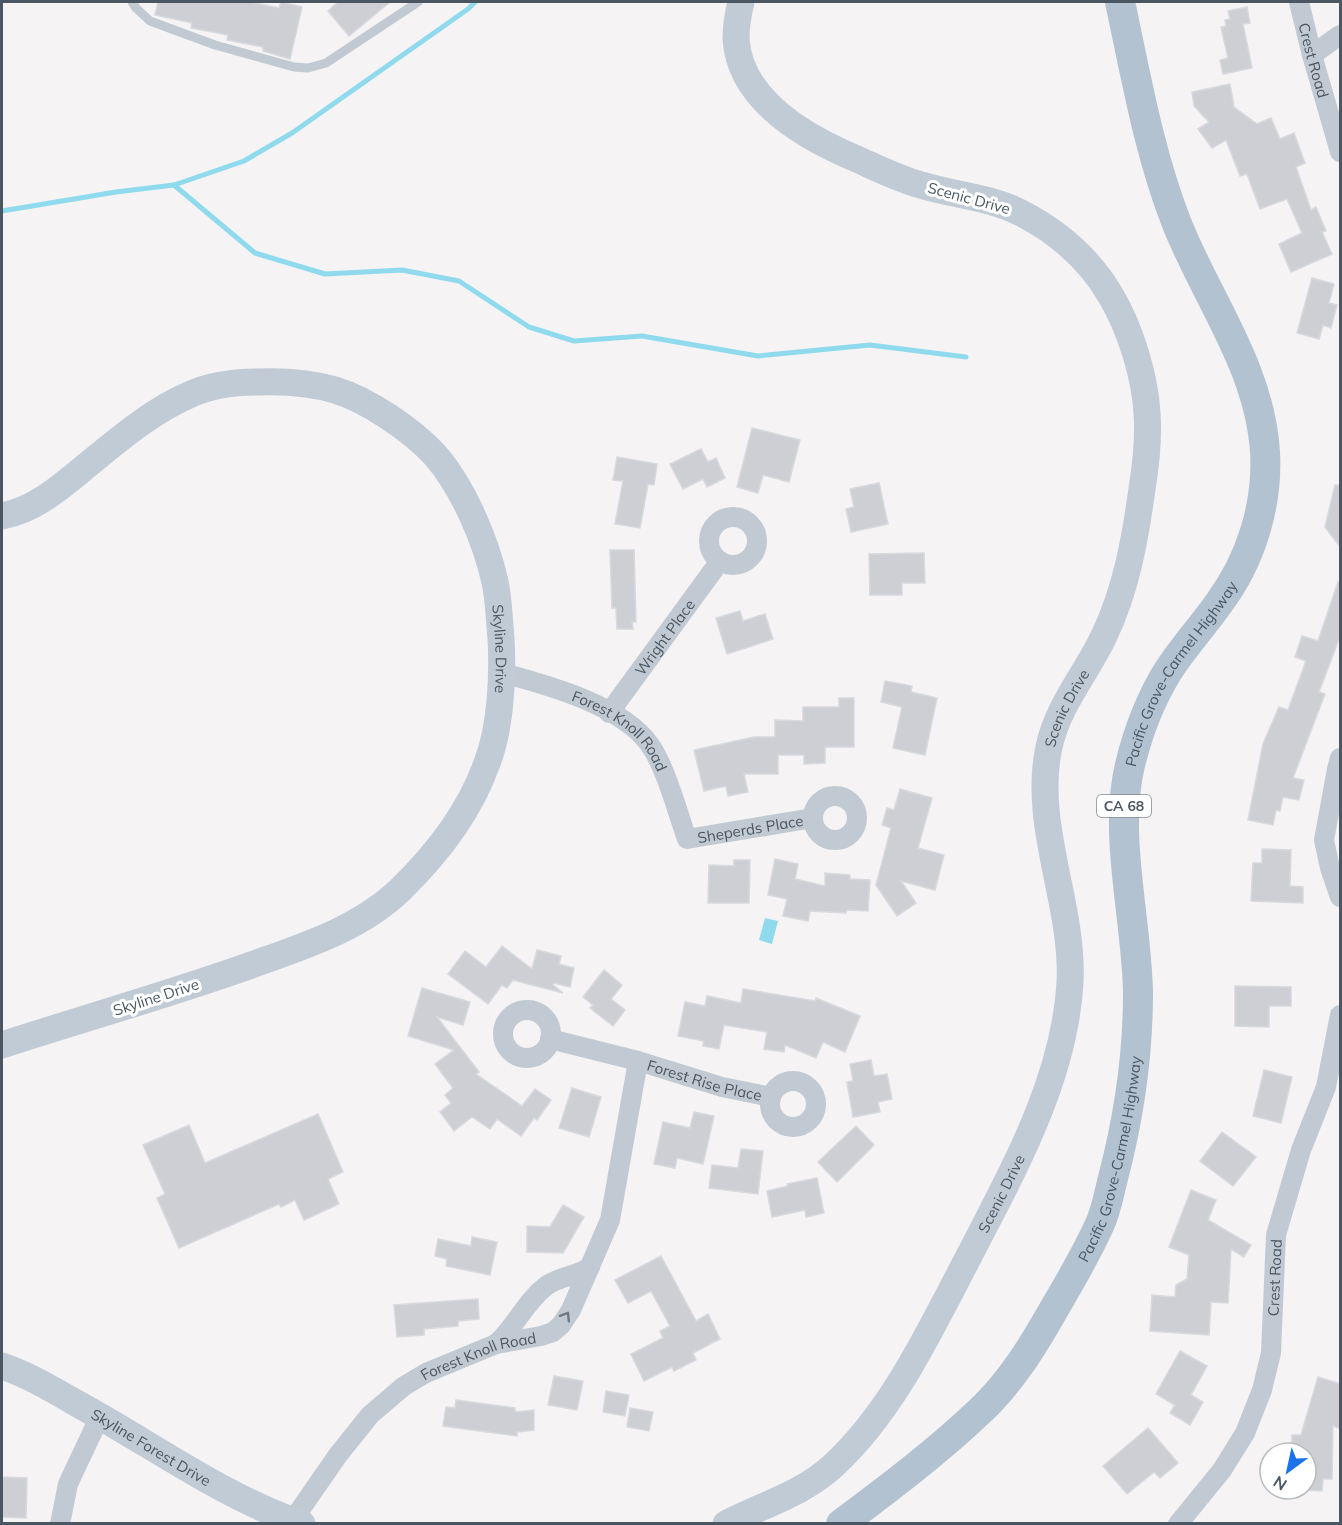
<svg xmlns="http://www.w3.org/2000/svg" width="1342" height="1525" viewBox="0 0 1342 1525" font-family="Mulish,sans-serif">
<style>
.water{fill:#90daee}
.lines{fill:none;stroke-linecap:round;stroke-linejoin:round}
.stream{stroke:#90daee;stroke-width:5}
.building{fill:#cdcfd5;stroke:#d7d9de;stroke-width:1.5}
.lane{stroke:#c1cad2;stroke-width:9}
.street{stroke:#c1cad2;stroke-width:20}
.secondary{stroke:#c1cbd6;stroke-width:27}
.primary{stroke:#b3c2d1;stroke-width:30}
.oneway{stroke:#6e7983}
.labels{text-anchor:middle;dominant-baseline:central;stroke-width:6;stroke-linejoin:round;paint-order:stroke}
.shield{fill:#fff;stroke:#808990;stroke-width:1.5}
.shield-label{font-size:14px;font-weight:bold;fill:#4a5661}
.street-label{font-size:15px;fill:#4a5661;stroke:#fff}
</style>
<rect width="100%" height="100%" fill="#f5f3f3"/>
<path class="water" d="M765,918L778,921L772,944L759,940Z"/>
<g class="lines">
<g class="stream">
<path d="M174,185L255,253L325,274L402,270L459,281L529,327L574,341L642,336L758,356L870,345L966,357"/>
<path d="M2,211L116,192L174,185L244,161L292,133L468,9L475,2"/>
</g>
</g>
<g class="building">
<path d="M158,2H251L279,8L281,2L302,7L290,59L263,51V47L227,40L228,35L191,28L192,23L155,15Z"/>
<path d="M338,2H390L349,36L328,11Z"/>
<path d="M1247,7L1250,23L1243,24L1252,68L1223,74L1220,60L1228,58L1221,27L1226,26L1225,20L1230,19L1228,11Z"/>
<path d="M1230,84L1234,107L1257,124L1271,118L1280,139L1294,133L1305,163L1296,167L1311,210L1316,207L1326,231L1322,232L1332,254L1291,272L1279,244L1302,233L1287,199L1260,209L1247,174L1240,176L1226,140L1212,148L1198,129L1209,122L1194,106L1192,92Z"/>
<path d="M1312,278L1334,284L1329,303L1337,305L1331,328L1323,325L1319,339L1297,333Z"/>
<path d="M752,428L800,440L789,482L763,475L758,493L737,487Z"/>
<path d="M701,449L708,462L716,458L725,478L707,487L703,479L683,489L670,464Z"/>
<path d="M617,457L657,464L654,485L648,484L640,528L615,524L623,481L613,480Z"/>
<path d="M879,483L888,524L851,532L846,509L854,507L850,489Z"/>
<path d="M1335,485H1341V548L1325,527Z"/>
<path d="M610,550H634L636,622H632L633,629H617L616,608H612Z"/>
<path d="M924,553L925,583H902V595H870L869,554Z"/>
<path d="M1338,582H1341V634L1319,692L1325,694L1293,778L1304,780L1299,800L1283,797L1280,811L1276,810L1273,825L1248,820L1263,744L1279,707L1288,710L1306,661L1295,657L1302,636L1318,641Z"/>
<path d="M740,611L743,621L765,614L773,639L727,654L716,618Z"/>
<path d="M885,681L912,686L911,692L937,698L925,755L893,748L902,707L881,702Z"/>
<path d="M839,698H854V747H825V763L804,764V755H778V774H744L748,792L728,796L726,786L704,791L694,750L754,737H775V720L803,721V707H839Z"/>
<path d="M900,789L932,798L918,848L944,855L935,890L901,881L916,903L897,916L876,885L891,828L882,825L887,808L894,810Z"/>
<path d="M1262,849L1291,850L1290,886L1303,887V903L1251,901L1253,863H1262Z"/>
<path d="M775,859L798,864L795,879L825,886V873L850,875V879L870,880L868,911L847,910L846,913L810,911L808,921L783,916L787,899L768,895Z"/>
<path d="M734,860H750L749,903H708L709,865L734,866Z"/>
<path d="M502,946L532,969L537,950L561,956L559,964L574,968L570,987L554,983L553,985L563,993L513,980L507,988L502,985L488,1004L448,974L465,951L486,967Z"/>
<path d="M604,970L622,985L611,999L625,1010L613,1026L590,1008L593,1005L583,997Z"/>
<path d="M1235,986L1291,987V1006H1269V1027L1235,1026Z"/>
<path d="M422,988L470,1002L463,1025L437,1017L479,1072L476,1074L522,1106L535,1089L551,1100L537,1120L534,1118L521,1136L497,1119L490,1129L472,1117L454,1131L440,1112L451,1103L445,1095L453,1088L435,1064L454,1050L408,1036Z"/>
<path d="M743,989L815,1001L816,998L860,1016L845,1052L823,1042L816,1058L785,1045L784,1052L764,1049L767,1032L724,1025L719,1049L703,1046L704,1041L678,1036L685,1002L705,1006L707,996L741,1003Z"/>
<path d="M871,1060L874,1076L887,1074L892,1099L878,1102L880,1112L853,1117L847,1082L853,1081L850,1064Z"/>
<path d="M1264,1070L1292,1077L1281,1123L1253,1116Z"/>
<path d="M572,1088L601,1097L589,1137L559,1128Z"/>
<path d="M694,1112L714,1116L703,1164L677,1158L675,1168L654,1164L663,1122L690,1128Z"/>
<path d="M318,1114L343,1172L328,1179L339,1204L304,1220L295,1200L281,1207L279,1204L179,1248L157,1198L165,1194L143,1145L189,1125L205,1163Z"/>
<path d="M856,1126L874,1145L837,1182L818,1162Z"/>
<path d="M1222,1132L1256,1157L1233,1186L1200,1161Z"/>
<path d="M741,1149L763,1151L758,1194L709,1188L712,1165L738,1168Z"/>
<path d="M817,1178L824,1213L806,1217L805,1210L772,1217L767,1191L788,1186L787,1184Z"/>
<path d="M1191,1190L1216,1200L1208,1220L1251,1245L1244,1257L1231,1249L1228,1303L1211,1302L1209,1335L1150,1331L1152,1295L1175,1297L1176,1285L1187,1279L1189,1255L1169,1247Z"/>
<path d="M563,1205L584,1217L563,1253L527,1252V1226L550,1227Z"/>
<path d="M472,1237L497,1242L490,1275L446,1266L447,1259L435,1256L438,1239L471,1246Z"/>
<path d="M661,1256L696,1321L708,1314L720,1339L693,1353L696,1360L674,1371L672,1367L644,1381L631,1354L663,1338L660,1331L670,1326L651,1291L628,1303L615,1280Z"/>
<path d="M478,1299L479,1319L458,1321V1326L424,1329V1335L397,1337L394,1305Z"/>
<path d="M1180,1351L1207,1366L1191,1395L1203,1402L1190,1425L1170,1413L1175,1405L1156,1394Z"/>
<path d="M554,1376L583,1381L577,1410L548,1405Z"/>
<path d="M1318,1377L1341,1384V1429L1333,1426L1332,1479H1323L1322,1491L1306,1490V1453H1292V1435H1301Z"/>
<path d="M606,1391L629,1395L625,1416L603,1412Z"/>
<path d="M456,1400L515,1408V1412L534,1410V1430L517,1432V1436L443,1426L446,1407L455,1408Z"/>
<path d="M630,1408L653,1412L649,1431L627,1427Z"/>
<path d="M1148,1428L1178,1463L1160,1478L1154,1472L1127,1494L1103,1466Z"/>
<path d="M2,1477L27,1478L26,1518L2,1517Z"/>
</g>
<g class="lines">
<path class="lane" d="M132,2L136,8L150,21L215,45L294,67L308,68L326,63L418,2"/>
<g class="street">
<path id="s1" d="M1299,2L1312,55L1340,152"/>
<path d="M1312,55L1340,35"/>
<circle cx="733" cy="541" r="24"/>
<path id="s2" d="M503,673C547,685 622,705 650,745C666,768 677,811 687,839L813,818"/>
<path id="s3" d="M609,713L720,561"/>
<path d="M1340,758L1337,769L1324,840L1330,868L1340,897"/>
<circle cx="835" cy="818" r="22"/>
<circle cx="527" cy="1034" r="24"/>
<path id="s4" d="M550,1039L638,1061L722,1087L771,1097"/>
<circle cx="793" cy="1104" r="23"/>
<path d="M496,1344C516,1326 525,1302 546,1286C559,1276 576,1277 590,1267"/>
<path id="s5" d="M293,1520L338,1455L370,1415L404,1386L426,1373L496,1344L541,1336L553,1332L561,1325L571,1310L610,1220L638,1061"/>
<path d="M60,1524L68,1484L100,1416"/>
<path id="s6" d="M1178,1524L1222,1470L1245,1433L1262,1390L1271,1353L1276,1235L1301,1150L1326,1087L1340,1015"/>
</g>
<g class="secondary">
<path id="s7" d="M2,516C39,509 67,481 96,458C124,435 156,409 189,395C210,385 236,382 258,382C284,381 311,383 335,390C368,400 412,430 435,455C463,487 486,541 495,582C499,600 499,619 501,638C503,676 501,727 487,763C470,811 436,855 400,890C357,931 298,948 243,968C163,996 82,1019 2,1045"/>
<path id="s8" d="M2,1366C28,1375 52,1389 76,1403C150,1443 221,1496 302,1524"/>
<path id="s9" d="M726,1524C762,1505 803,1494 834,1465C894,1409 930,1330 968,1258C1012,1172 1064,1082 1070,983C1074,904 1032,825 1049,747C1058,705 1086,674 1104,636C1126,590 1135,540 1142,489C1146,464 1149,439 1147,413C1145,376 1130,328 1111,296C1090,260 1058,232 1021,213C991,197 953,195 921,185C899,179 879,169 859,160C808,139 740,102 736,39C736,27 738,14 741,2"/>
</g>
<path class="primary" id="s10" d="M841,1524C889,1488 937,1452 980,1411C1011,1382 1033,1346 1054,1309C1070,1282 1086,1254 1099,1226C1106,1212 1109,1194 1113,1178C1129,1117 1138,1056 1138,993C1137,921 1113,834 1130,765C1138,732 1150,700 1168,671C1183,647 1203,626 1219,603C1251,560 1268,505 1265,452C1260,368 1207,299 1177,224C1149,153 1136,76 1120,2"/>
</g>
<defs><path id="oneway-chevron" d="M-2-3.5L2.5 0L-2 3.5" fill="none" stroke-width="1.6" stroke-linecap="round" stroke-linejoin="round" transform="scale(1.5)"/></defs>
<use class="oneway" href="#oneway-chevron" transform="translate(566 1316) rotate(-58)"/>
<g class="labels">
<rect class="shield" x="1097" y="795" width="54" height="22" rx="4.5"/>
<g class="shield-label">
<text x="1124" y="806">CA 68</text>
</g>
<g class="street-label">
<text stroke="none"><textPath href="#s1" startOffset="60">Crest Road</textPath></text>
<text transform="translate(969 198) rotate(15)">Scenic Drive</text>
<text stroke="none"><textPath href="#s3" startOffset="94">Wright Place</textPath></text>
<text stroke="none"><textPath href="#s7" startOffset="702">Skyline Drive</textPath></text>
<text stroke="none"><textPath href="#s10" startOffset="972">Pacific Grove-Carmel Highway</textPath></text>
<text stroke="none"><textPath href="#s9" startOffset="948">Scenic Drive</textPath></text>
<text stroke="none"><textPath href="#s2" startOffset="134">Forest Knoll Road</textPath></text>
<text stroke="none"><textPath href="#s2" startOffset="332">Sheperds Place</textPath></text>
<text transform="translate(156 997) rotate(-18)">Skyline Drive</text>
<text stroke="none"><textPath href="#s4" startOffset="160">Forest Rise Place</textPath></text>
<text stroke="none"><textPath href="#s10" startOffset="468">Pacific Grove-Carmel Highway</textPath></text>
<text stroke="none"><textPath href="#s9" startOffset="444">Scenic Drive</textPath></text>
<text stroke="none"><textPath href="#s6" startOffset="273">Crest Road</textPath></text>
<text stroke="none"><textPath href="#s5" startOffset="256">Forest Knoll Road</textPath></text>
<text stroke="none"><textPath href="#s8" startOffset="170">Skyline Forest Drive</textPath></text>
</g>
</g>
<rect width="1342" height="1525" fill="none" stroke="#4a5661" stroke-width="6"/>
<g transform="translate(1288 1471) rotate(213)"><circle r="28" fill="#ffffff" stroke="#b7bbc0" stroke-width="1.5"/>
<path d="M0-4.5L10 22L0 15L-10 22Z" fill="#1a73e8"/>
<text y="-9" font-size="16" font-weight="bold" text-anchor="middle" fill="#4a5661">N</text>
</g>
</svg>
